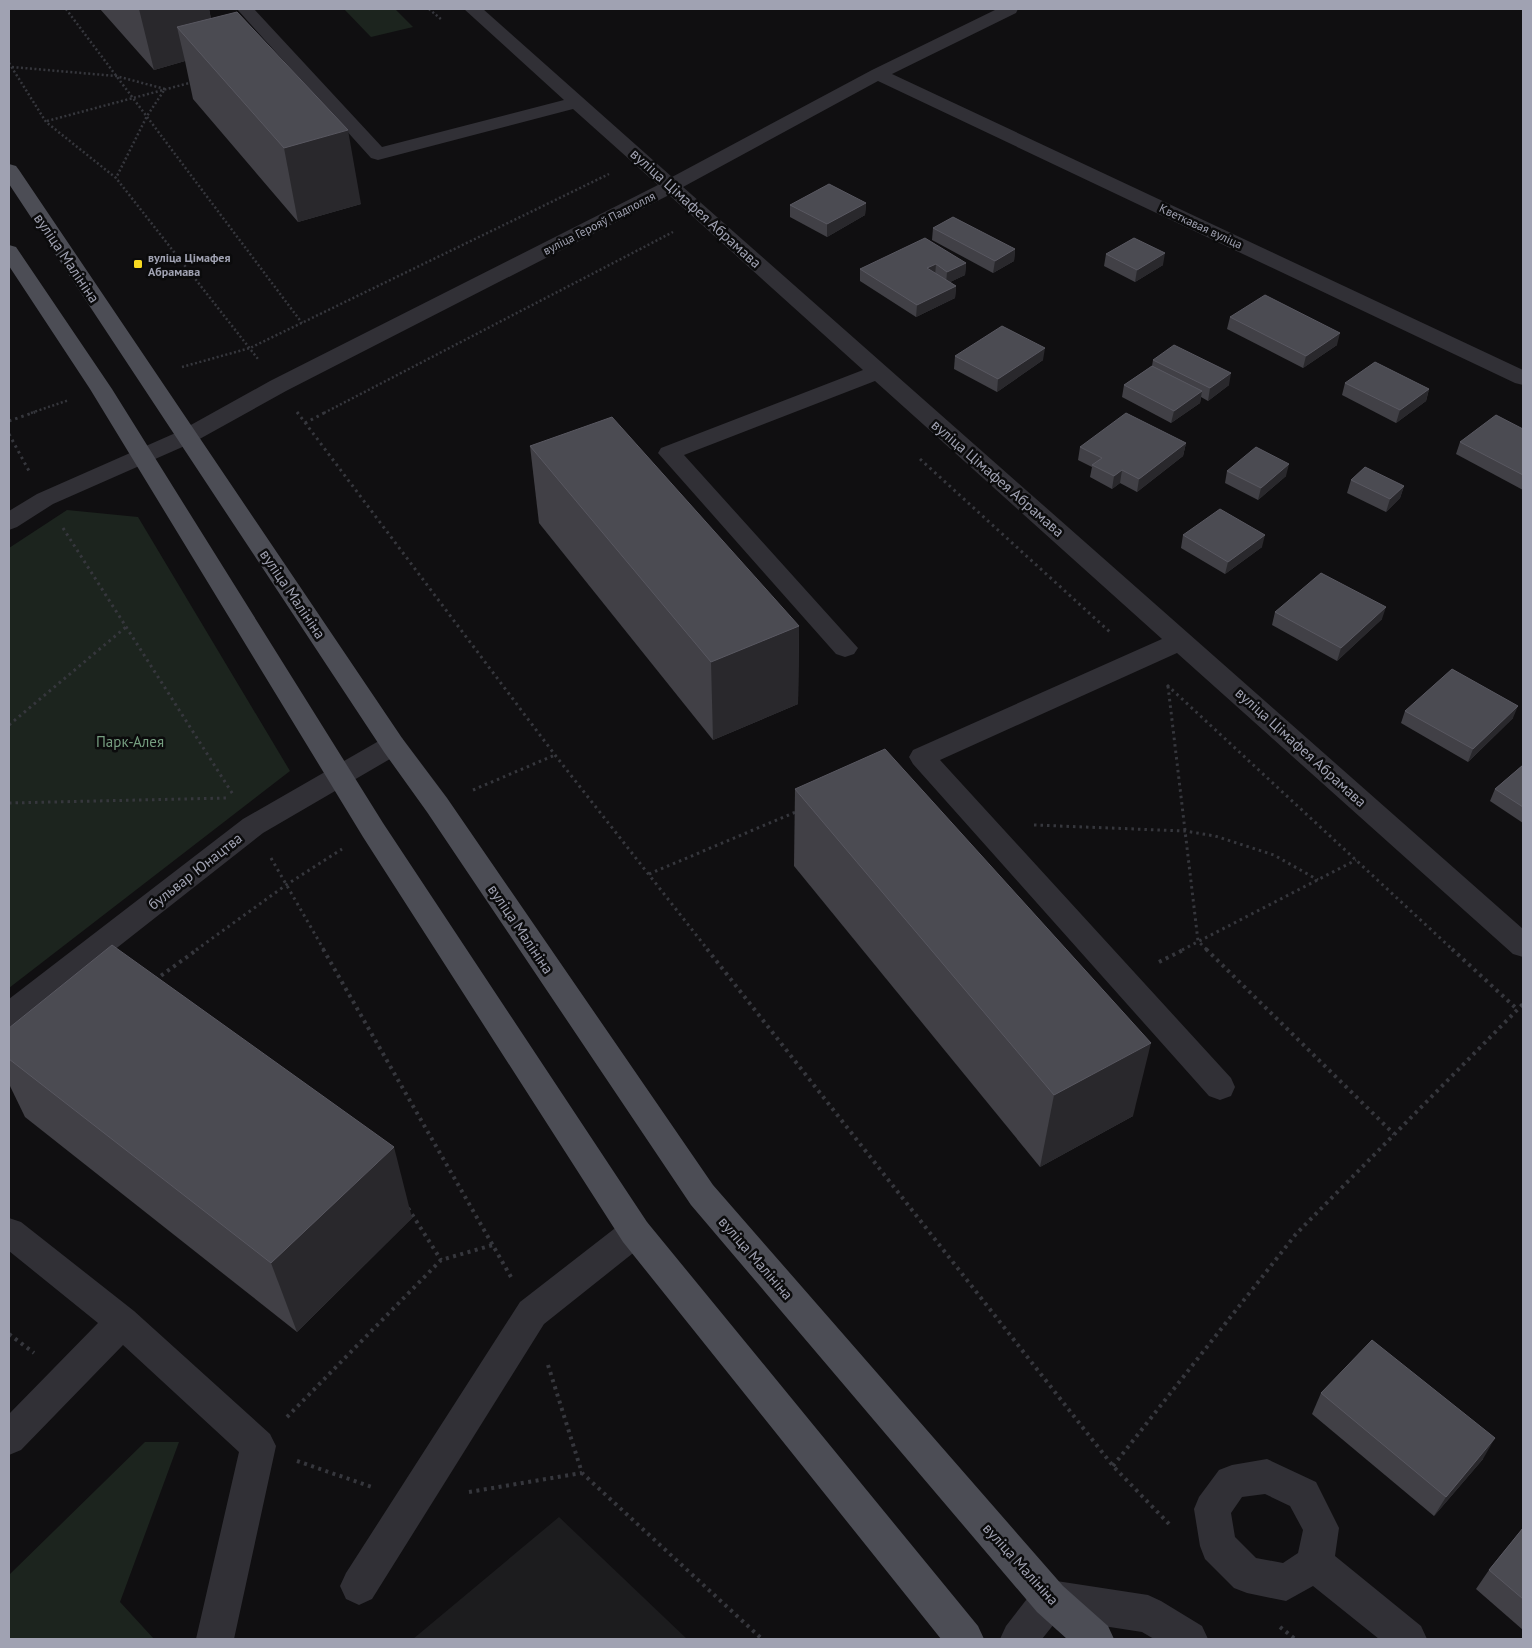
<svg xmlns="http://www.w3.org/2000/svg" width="1532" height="1648" viewBox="0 0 1532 1648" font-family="'PT Sans',sans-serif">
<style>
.built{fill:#1c1c1e}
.green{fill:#1c241e}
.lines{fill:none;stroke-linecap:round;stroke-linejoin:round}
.path-far2{stroke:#36373d;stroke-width:2.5;stroke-dasharray:2 2.5;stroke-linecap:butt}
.path-far1{stroke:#36373d;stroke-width:3;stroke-dasharray:2.5 4;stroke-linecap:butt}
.path{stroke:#36373d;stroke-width:4;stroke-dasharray:3 4.5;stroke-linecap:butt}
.minor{fill:#313036;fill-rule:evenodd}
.major{fill:#4c4d55;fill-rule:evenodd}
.wall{fill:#414046}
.shaded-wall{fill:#29282c}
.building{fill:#4b4b52;stroke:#595861}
.poi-dot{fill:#f7d921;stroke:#0b0b0c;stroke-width:2}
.labels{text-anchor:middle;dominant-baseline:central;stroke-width:5;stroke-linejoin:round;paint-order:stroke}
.far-street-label{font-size:12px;fill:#a0a2b2;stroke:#0b0b0c}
.far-poi-label{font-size:12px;font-weight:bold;fill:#a0a2b2;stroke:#0b0b0c;text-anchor:start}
.street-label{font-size:15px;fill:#a0a2b2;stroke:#0b0b0c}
.park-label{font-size:15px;fill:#769e80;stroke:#0b0b0c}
</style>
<rect width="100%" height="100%" fill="#100f11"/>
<path class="built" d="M559,1517L687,1639H413Z"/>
<g class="green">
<path d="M344,9H395L413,27L371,37Z"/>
<path d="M67,510L138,517L290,771L9,988V548Z"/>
<path d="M145,1442H179L120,1602L154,1639H9V1575Z"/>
</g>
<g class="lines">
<g class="path-far2">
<path d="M66,9L302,323"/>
<path d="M429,9L442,20"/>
<path d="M9,63L46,122L116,178L258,359"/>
<path d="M12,67L116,76L165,89L147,116L116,178"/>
<path d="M47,121L193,82"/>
<path d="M182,367L250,348L609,174"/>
<path d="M31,413L69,400"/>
<path d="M324,413L673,232"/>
</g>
<g class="path-far1">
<path d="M297,412L555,755L708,950"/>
<path d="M9,421L35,412"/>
<path d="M305,423L326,412"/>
<path d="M9,434L29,471"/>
<path d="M920,459L1111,633"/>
<path d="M63,528L234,796"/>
<path d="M1167,685L1453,950"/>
<path d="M1168,686L1198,941L1207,950"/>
<path d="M9,725L126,627"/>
<path d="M473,790L555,755"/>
<path d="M9,803L227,798"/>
<path d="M1034,825L1185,831L1215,836L1274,855L1318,880"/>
<path d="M271,858L324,950"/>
<path d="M649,874L798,811"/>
<path d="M196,950L286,885L342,849"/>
<path d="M1182,950L1356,860"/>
</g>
<g class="path">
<path d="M323,949L511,1277"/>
<path d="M707,949L1113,1466L1171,1526"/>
<path d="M1206,949L1394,1134"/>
<path d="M1452,949L1517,1009"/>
<path d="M1159,962L1185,949"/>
<path d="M155,980L198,949"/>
<path d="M408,1208L441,1260"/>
<path d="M9,1334L34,1353"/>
<path d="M548,1365L582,1473L762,1639"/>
<path d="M287,1417L441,1260L493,1245"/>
<path d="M297,1461L372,1487"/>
<path d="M1113,1466L1296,1234L1523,1004"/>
<path d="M469,1492L582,1473"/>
<path d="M1280,1627L1295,1639"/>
</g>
<g class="minor">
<path d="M237,9H254L382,147L564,100L464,9H483L672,177L872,70L997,9H1018L1016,13L892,74L1523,370V385L1515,383L878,81L683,187L1523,929V957L1513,954L1177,653L940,760L1231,1078L1235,1087L1231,1096L1220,1100L1209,1096L913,764L909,757L913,750L1162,639L875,381L684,455L858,648L854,654L845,657L836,654L658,453L661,448L863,370L669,195L286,391L196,441L53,504L17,527L9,530V511L37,494L180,431L270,381L658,185L573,109L378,160L371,158Z"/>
<path d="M393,736L402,738L406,745L402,752L263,833L20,1024L9,1027V999L243,819L384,738Z"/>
<path d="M9,1218L21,1222L134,1311L270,1434L276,1446L234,1639H196L239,1452L123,1345L21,1450L9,1455V1414L98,1323L9,1251Z"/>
<path d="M635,1218L647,1222L651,1232L647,1242L544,1324L372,1599L359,1605L346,1599L340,1586L346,1573L520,1302L623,1222Z"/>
<path d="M1267,1459L1316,1482L1339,1528L1335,1556L1421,1626L1427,1639H1379L1313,1586L1286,1601L1247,1593L1234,1588L1205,1559L1200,1546L1194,1509L1199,1497L1219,1470L1232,1465ZM1265,1494L1290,1506L1303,1530L1298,1553L1283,1563L1256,1558L1235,1537L1231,1513L1242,1497Z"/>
<path d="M1050,1580L1148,1595L1161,1601L1202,1626L1208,1639H1154L1142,1632L1058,1619L1042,1639H1000L1006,1626L1037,1586Z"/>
</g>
<g class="major">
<path d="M9,164L16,166L19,170L402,738L447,798L713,1185L1063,1586L1108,1626L1114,1639H1067L1037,1612L691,1205L427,812L384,752L9,184Z"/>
<path d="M9,245L16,247L112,389L383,823L647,1222L978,1626L984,1639H941L623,1242L363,837L90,389L9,266Z"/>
</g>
</g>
<g class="wall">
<path d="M100,9H209L211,19L361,204L298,222L193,99L185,61L154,70Z"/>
<path d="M866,203L865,215L827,237L790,217V205Z"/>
<path d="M933,228L1015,249L1014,261L993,273L932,240Z"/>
<path d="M1106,254L1163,265L1135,282L1104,266Z"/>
<path d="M966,263L965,275L950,282L956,286L955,298L916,317L860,281V269Z"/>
<path d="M1230,317L1337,345L1303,368L1227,329Z"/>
<path d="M955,356L1043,360L997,392L954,369Z"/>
<path d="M1153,360L1229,385L1208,401L1201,397L1200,403L1171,423L1122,397L1124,385L1152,366Z"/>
<path d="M1345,383L1429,389L1426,401L1396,423L1342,395Z"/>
<path d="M1523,429V490L1456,454L1460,442Z"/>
<path d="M1186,443L1183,456L1137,492L1120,483L1112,489L1090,477L1092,467L1078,460L1080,447Z"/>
<path d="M530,446L799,626L798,704L713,740L539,523Z"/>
<path d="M1227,471L1286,476L1258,500L1225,483Z"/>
<path d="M1351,480L1404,486L1400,498L1386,512L1347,493Z"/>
<path d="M1183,535L1262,547L1225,574L1181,548Z"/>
<path d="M1275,612L1382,619L1337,661L1272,625Z"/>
<path d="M1405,711L1513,718L1468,762L1401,723Z"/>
<path d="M1523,765V823L1490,801L1495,789Z"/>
<path d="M795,789L1133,1116L1040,1167L794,866Z"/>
<path d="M9,1028L412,1218L297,1332L25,1117L9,1084Z"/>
<path d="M1321,1393L1483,1459L1434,1516L1312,1414Z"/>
<path d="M1523,1528V1630L1476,1589L1489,1570Z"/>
</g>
<g class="shaded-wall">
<path d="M139,9H209L218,52L177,27L185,61L154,70Z"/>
<path d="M348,130L361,204L298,222L284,148Z"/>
<path d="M866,203L865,215L827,237V224Z"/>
<path d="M1015,249L1014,261L993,273L995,261Z"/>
<path d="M1165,253L1163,265L1135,282L1137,270Z"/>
<path d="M966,263L965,275L946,284L947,272Z"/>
<path d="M936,264L935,276L927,268Z"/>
<path d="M956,286L955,298L916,317L917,305Z"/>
<path d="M1340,333L1337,345L1303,368L1306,356Z"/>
<path d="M1045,348L1043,360L997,392L998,379Z"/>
<path d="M1231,373L1229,385L1208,401L1210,388Z"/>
<path d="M1429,389L1426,401L1396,423L1400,410Z"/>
<path d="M1202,391L1200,403L1171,423L1174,411Z"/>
<path d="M1186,443L1183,456L1137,492L1139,479Z"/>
<path d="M1289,464L1286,476L1258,500L1261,488Z"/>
<path d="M1122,470L1120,483L1112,489L1114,476Z"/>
<path d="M1404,486L1400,498L1386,512L1390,499Z"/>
<path d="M1265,535L1262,547L1225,574L1228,562Z"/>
<path d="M1386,607L1382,619L1337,661L1341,648Z"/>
<path d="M799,626L798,704L713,740L711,662Z"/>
<path d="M1518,706L1513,718L1468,762L1473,749Z"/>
<path d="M1151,1043L1133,1116L1040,1167L1054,1095Z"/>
<path d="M394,1147L412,1218L297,1332L271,1263Z"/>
<path d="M1495,1438L1483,1459L1434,1516L1446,1497Z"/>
</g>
<g class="building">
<path d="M237,12L348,130L284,148L177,27Z"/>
<path d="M829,184L866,203L827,224L790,205Z"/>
<path d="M953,217L1015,249L995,261L933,228Z"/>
<path d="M925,238L966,263L947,272L936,264L927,268L956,286L917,305L860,269Z"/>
<path d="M1134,238L1165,253L1137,270L1106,254Z"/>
<path d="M1265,295L1340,333L1306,356L1230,317Z"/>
<path d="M1002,326L1045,348L998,379L955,356Z"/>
<path d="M1174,345L1231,373L1210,388L1153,360Z"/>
<path d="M1375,362L1429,389L1400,410L1345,383Z"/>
<path d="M1152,366L1202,391L1174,411L1124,385Z"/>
<path d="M1126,413L1186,443L1139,479L1122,470L1114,476L1092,465L1102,458L1080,447Z"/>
<path d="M1496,415L1523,429V475L1460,442Z"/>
<path d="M612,417L799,626L711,662L530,446Z"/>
<path d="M1256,447L1289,464L1261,488L1227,471Z"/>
<path d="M1365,467L1404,486L1390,499L1351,480Z"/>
<path d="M1220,509L1265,535L1228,562L1183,535Z"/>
<path d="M1321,573L1386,607L1341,648L1275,612Z"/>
<path d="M1452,669L1518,706L1473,749L1405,711Z"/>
<path d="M885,749L1151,1043L1054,1095L795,789Z"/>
<path d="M1523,765V807L1495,789Z"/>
<path d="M112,945L394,1147L271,1263L9,1059V1028Z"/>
<path d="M1372,1340L1495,1438L1446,1497L1321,1393Z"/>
<path d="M1523,1528V1599L1489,1570Z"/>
</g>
<rect class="poi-dot" x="133" y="259" width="10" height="10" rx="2.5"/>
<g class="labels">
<g class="far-street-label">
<text transform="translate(599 223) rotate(-27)">вуліца Герояў Падполля</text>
<text transform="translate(1201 226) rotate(25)">Кветкавая вуліца</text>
</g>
<g class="far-poi-label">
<text x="148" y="257">вуліца Цімафея<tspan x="148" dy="14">Абрамава</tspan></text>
</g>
<g class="street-label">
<text transform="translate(696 208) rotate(42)">вуліца Цімафея Абрамава</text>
<text transform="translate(67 258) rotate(56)">вуліца Малініна</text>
<text transform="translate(998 478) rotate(41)">вуліца Цімафея Абрамава</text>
<text transform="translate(293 594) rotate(56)">вуліца Малініна</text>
<text transform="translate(1301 747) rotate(42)">вуліца Цімафея Абрамава</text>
<text transform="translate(195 871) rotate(-38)">бульвар Юнацтва</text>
<text transform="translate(521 929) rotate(56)">вуліца Малініна</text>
<text transform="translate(756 1258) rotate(49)">вуліца Малініна</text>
<text transform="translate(1021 1564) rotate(48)">вуліца Малініна</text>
</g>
<g class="park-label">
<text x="130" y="741">Парк-Алея</text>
</g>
</g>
<rect width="1532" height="1648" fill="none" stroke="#a0a2b2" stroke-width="20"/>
</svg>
